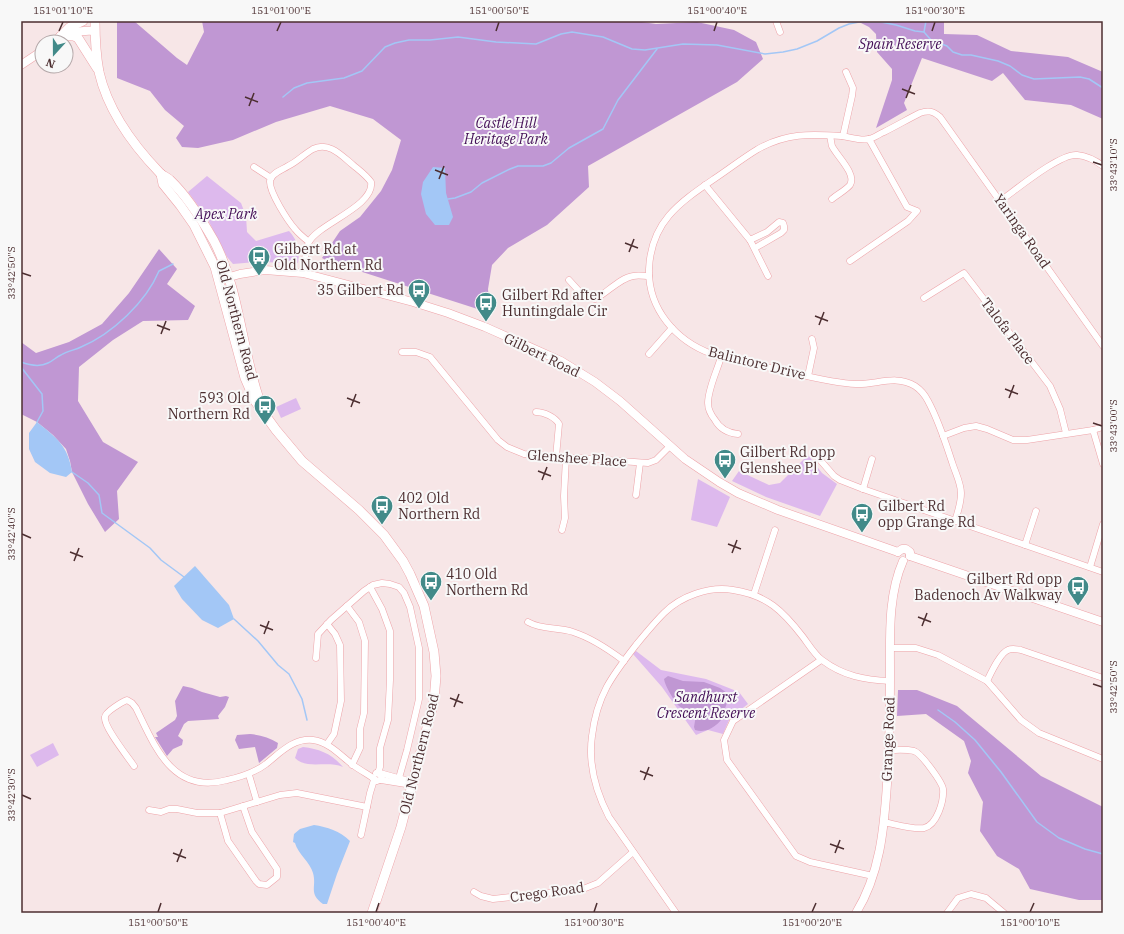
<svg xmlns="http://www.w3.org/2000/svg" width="1124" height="934" viewBox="0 0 1124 934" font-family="'IBM Plex Serif',serif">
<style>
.green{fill:#ddb9ed}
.forest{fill:#c097d3}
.water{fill:#a3c7f6}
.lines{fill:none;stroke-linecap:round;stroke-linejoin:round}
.stream{stroke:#a3c7f6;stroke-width:1.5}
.street-casing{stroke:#eea3a8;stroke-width:7}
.secondary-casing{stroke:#eea3a8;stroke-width:9}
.primary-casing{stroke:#eea3a8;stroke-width:10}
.street{stroke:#fff;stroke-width:6}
.secondary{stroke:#fff;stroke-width:8}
.primary{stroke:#fff;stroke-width:9}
.ticks{fill:none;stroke:#4c2e30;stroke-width:1.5}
.labels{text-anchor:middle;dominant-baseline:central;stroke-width:4;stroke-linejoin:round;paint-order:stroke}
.park-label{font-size:14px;font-style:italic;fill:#440f57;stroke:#f8f8f8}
.street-label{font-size:14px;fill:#4c2e30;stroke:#f8f8f8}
.poi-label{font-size:14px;fill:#4c2e30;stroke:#f8f8f8;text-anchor:start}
.neatline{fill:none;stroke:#4c2e30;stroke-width:1.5}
.ticks-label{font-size:10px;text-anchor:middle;fill:#4c2e30}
</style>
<rect width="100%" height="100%" fill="#f7e6e7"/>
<g class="green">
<path d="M207,176L241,203L246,216L247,232L256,241L289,231C298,241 300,250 298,263L257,262L233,264L227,257L207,218L188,192Z"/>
<path d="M296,398L301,409L281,418L276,407Z"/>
<path d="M808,455L822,473L837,484L820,516L766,497L732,481L739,471L769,485L780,483Z"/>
<path d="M698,479L730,497L717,527L691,520Z"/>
<path d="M636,651L661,670L706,679L739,692L748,704L730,718L723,734L708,730L696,735L662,687L633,654Z"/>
<path d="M53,743L59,755L37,767L30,755Z"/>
<path d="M303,747C320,749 332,754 343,767C327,760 307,770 295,758L298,749Z"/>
</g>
<g class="forest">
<path d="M117,21H134L177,58L187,65L204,32L202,21H635L656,24L697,22L734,30L756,42L763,59L737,82L588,166L589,187L547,225L508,248L492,265L488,289L490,313L328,261L322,258L340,231L360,217L381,191L392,170L401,140L373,119L330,106L276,122L233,140L198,148L182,147L176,138L184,126L165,110L150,91L117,78Z"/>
<path d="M857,21H944V34L977,35L1011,51L1068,57L1103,72V119L1071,105L1025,100L1003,73L992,81L922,58L904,103L907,110L876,128L892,80V69L877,52L876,34L869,27Z"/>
<path d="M159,249L177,269L167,284L195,306L188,320L143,321L113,340L79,367L78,401L103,442L138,462L117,491L119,519L105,532L88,504L72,472L70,461L66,449L53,435L37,422L21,414V342L36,353L69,342L102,324L129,293Z"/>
<path d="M668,676L683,681L704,682L720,688L727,693V703L724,711L725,715C718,725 708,734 695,730L694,727L696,715C689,708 685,711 679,706C674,701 665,686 664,679Z"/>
<path d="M183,686L192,688L202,692L220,697L226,696L229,697L225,707L218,716L219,719L188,721L184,724L178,736L183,740L182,745L173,749L167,756L155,737H158L156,733L175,720L177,716L175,701Z"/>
<path d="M898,690H917L957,706L1041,776L1103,807V900H1079L1030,889L1019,869L997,856L980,831L983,802L968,773L971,761L964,741L926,714L897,716Z"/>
<path d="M250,734C260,735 270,738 278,743L277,748L259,763L255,747L239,749L235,740L237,735Z"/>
</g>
<g class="water">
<path d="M433,167L445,168L446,193L453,217L449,225H435L426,214L421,194L423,182Z"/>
<path d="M37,422C57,438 68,446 72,472L66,477L50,473L35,462L29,449V433Z"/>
<path d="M195,566L229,605L234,619L218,628L202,620L182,599L174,586Z"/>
<path d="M314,825C327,827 340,831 350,841L337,874L327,904H323C308,893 317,887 313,873C310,862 298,854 295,843L293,842L294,834L300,829Z"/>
</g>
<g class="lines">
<g class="stream">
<path d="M926,21L924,32L931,40L947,46L953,52L962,55H971L998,61L1010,66L1022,75L1034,79L1080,77L1089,79L1103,88"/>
<path d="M283,97L294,88L307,83L344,78L362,71L385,47L395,43L409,40H430L458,37L496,42L536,44L561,34L572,32L603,37L632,49L645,50L683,44L717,45L765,54L783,52L797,49L817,41L839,28L849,24L859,22H881L896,25L915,31L924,32"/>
<path d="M448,199L455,198L471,192L482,183L510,169L518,166H543L551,163L569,148L603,129L618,100L657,49"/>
<path d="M21,362C29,365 40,367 48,363C53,361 56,357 61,355C67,351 75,350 81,347C112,334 146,302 159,271L173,264"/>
<path d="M21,367L42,394L43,411L37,422"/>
<path d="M72,472L88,483L99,495L102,513L150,548L161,560L184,577"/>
<path d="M234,619L258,641L278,665L289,674L302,699L307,720"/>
<path d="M938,710L955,722L975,740L1001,772L1037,822L1059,838L1085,849L1103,854"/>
</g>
<g class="street-casing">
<g id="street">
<path d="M776,21L780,32"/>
<path d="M830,136C831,139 831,143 832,146C836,155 857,174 850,185C846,190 838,194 832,199"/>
<path d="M843,136L852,96L853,88L846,72"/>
<path d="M254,167L271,178"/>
<path d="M705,185L750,240L768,276"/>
<path d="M1000,201C1016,190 1060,153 1077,155C1087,156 1095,160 1103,166"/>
<path d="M750,240L767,232L779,222L783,223L784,226V230L781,233L755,248"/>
<path d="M850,261L908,221L917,211L907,207L869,139"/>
<path d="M303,273C304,265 306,248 309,242C318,224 375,206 371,182C366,175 359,170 353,165C342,156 329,141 313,149C304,154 297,162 288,166C282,170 271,173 270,181C269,192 288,221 295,229C299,234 304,238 309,242"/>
<path d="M569,280L579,291L595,299C607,293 620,278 633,276C638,275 644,276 649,276"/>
<path d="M924,298L964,273L1050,386L1060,409L1066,433"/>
<path d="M402,352H416L430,357L498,440L507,447L524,454L648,463L656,460L670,446"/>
<path d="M649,354L672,328"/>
<path d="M721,357C717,371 708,389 708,403C708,410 711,415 715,420C720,429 728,433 738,434"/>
<path d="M808,376L814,348L812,339"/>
<path d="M536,412C544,412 555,417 559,424L556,457"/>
<path d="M1093,430L1103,464"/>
<path d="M943,436L964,428L976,426L987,429L1013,440H1027L1093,430L1103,427"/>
<path d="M814,453L834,476L840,480L863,489L1103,572"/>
<path d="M863,489L872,459"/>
<path d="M636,495L640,463"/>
<path d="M955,521C958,512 961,502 961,493C961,484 956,474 953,465C946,444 939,421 928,401C925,395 921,390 915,386C896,374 876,385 856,384C832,383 803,375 780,370C757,365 734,362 712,354C676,341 648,309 649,269C651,222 679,203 714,179C729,169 743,158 758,149C787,133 809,134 841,136C850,137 860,141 869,139C874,138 879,134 884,132C896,126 908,119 920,113C928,110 933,111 940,117L1103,346"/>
<path d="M562,530L565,518L564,496L566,458"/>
<path d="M1025,545L1036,511"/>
<path d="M1090,567L1103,524"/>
<path d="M370,587L382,609L390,631V680L388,720L380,748V767L378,773"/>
<path d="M754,594L775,530"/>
<path d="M347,606L359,622L365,641L364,713L360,729V748L352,765"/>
<path d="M528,622C542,630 558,627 573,632C592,638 608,649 624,661"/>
<path d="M890,648H916L938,655L987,681L1021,720L1039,733L1103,759"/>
<path d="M316,658L318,634L331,620L364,591L373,585L382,583L390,584L399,587L404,593L410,607L419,648V699L407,750L399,778"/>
<path d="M821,660L733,721L724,740L727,760L796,856L810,862L873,876"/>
<path d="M987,681C991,673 1000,653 1008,650C1012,648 1016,649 1021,650L1103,678"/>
<path d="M327,744L334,734L341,701L340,645L335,634L327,624"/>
<path d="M134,766C128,757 103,726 105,717C105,712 122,702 127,700L132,703L136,708C155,747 173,795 227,780C241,777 254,773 266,764C280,753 293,738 313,740C329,742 341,756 353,765C360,770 367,774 373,778"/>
<path d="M380,773L405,780L412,785"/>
<path d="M249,775L257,802"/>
<path d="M373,778L377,781L382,779L381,775L376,773"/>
<path d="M381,780L412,785"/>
<path d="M149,810L161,812L169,809H177L197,813H220L280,795L297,793L367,807"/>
<path d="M220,813L228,841L256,881L259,884L267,885L277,877V869L252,832L243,806"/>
<path d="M884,822C894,824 914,830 924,828C937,825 944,801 943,789C942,782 921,753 914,751C906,749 897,750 889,750"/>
<path d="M361,835L370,793L374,780"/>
<path d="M474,892L481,896L493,899L583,889L598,883L633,852"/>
<path d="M676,913L609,817C596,792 588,764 592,736C597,695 612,676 636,645C645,634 654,623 664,613C681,596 709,586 733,590C767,595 783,611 803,637C809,645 815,655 822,660C843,676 865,680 890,681"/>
<path d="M947,913L958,898L971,894L986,898L1004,913"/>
</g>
</g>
<g class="secondary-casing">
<g id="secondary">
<path d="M54,42C66,32 80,30 95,31"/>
<path d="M21,65L42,51"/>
<path d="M219,280L240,274L265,270L303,273L413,302L448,313L485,327L561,361L595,382L620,401L685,459L719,482L738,493L778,510L898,552"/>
<path d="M898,552L902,549H906L910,552V556"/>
<path d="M910,556L1103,622"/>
<path d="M856,913C880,874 884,829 887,784C890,747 890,710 890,672C890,635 888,595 903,561"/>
</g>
</g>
<g class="primary-casing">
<g id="primary">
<path d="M95,21C95,38 96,56 99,72C108,111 133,145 160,173C163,176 167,177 170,180C188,197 202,220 214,241C239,289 241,345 258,396"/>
<path d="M60,37C66,36 72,34 78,38L97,68"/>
<path d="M60,37L70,27L83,21"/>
<path d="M161,174L163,184L180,205L194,225L215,267L245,378L255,401L276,430L302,461L359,510L384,535L403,561L410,574L424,606L434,652L436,676L434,701L401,827L372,913"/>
</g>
</g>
<use href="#street" class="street"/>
<use href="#secondary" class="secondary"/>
<use href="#primary" class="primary"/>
</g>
<path class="ticks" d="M59,31L63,22M277,31L281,22M496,31L499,22M714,31L717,22M932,31L935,22M902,89L915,94M245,97L258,102M906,98L911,85M249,106L254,93M1093,162L1102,165M435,170L448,175M439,179L444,166M625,243L638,248M629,252L634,239M22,273L31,276M815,316L828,321M157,325L170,330M819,325L824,312M161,334L166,321M1005,389L1018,394M347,398L360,403M1009,398L1014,385M351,407L356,394M1093,423L1102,426M538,471L551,476M542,480L547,467M22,534L31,538M728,544L741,549M70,552L83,557M732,553L737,540M74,561L79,548M918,617L931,622M260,625L273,630M922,626L927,613M264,634L269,621M1093,684L1102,687M450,698L463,703M454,707L459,694M640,771L653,776M644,780L649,767M22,795L31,799M830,844L844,849M173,853L186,858M835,853L840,840M177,862L182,849M158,912L161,903M376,912L379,903M594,912L597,903M812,912L816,903M1030,912L1034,903"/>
<defs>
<g id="bus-pin" transform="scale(1.15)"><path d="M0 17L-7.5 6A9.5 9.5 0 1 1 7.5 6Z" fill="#428a89" stroke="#f8f8f8"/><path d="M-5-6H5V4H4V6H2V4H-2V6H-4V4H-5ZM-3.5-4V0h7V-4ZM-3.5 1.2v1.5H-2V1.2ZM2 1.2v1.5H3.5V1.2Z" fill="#fff"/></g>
</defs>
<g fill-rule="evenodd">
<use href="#bus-pin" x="259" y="257"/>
<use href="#bus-pin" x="419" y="290"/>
<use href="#bus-pin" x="486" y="303"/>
<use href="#bus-pin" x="265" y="406"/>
<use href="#bus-pin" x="725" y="460"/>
<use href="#bus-pin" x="382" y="506"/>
<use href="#bus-pin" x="862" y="514"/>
<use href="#bus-pin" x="431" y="582"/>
<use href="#bus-pin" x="1078" y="587"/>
</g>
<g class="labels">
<g class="park-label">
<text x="900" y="44">Spain Reserve</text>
<text x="506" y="123">Castle Hill<tspan x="506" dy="16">Heritage Park</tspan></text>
<text x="226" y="214">Apex Park</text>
<text x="706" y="697">Sandhurst<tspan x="706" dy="16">Crescent Reserve</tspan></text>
</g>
<g class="street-label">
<text transform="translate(1022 231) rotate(55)">Yaringa Road</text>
<text transform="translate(237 320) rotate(75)">Old Northern Road</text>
<text transform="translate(1008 331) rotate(53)">Talofa Place</text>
<text transform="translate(542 355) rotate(26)">Gilbert Road</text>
<text transform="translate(757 363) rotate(14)">Balintore Drive</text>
<text transform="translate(577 458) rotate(4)">Glenshee Place</text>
<text transform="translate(888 739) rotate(-88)">Grange Road</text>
<text transform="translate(419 754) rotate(-76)">Old Northern Road</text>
<text transform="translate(547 892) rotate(-8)">Crego Road</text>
</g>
<g class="poi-label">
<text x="274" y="249">Gilbert Rd at<tspan x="274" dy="16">Old Northern Rd</tspan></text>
<text x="404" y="290" text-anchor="end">35 Gilbert Rd</text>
<text x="502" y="295">Gilbert Rd after<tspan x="502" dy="16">Huntingdale Cir</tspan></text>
<text x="250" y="398" text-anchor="end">593 Old<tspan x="250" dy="16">Northern Rd</tspan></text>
<text x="740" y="452">Gilbert Rd opp<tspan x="740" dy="16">Glenshee Pl</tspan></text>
<text x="398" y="498">402 Old<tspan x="398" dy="16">Northern Rd</tspan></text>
<text x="878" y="506">Gilbert Rd<tspan x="878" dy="16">opp Grange Rd</tspan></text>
<text x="446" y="574">410 Old<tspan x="446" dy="16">Northern Rd</tspan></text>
<text x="1062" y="579" text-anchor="end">Gilbert Rd opp<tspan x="1062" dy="16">Badenoch Av Walkway</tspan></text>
</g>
</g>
<rect width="1124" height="934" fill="none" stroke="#f8f8f8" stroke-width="44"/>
<g transform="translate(54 54) rotate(201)"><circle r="19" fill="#f8f8f8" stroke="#b3a7a8"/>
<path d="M0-3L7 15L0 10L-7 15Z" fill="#428a89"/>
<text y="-6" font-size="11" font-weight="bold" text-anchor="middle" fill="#4c2e30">N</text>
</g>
<rect x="22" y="22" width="1080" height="890" class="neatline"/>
<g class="ticks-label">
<text x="63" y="14">151°01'10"E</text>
<text x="281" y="14">151°01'00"E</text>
<text x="499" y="14">151°00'50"E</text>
<text x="717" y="14">151°00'40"E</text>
<text x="935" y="14">151°00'30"E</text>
<text transform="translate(1113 165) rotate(-90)" y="4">33°43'10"S</text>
<text transform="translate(11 273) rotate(-90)" y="4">33°42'50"S</text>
<text transform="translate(1113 426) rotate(-90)" y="4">33°43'00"S</text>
<text transform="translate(11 534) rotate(-90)" y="4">33°42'40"S</text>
<text transform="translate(1113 687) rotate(-90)" y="4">33°42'50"S</text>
<text transform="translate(11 795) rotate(-90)" y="4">33°42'30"S</text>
<text x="158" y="926">151°00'50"E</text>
<text x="376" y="926">151°00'40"E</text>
<text x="594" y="926">151°00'30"E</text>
<text x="812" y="926">151°00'20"E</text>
<text x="1030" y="926">151°00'10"E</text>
</g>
</svg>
